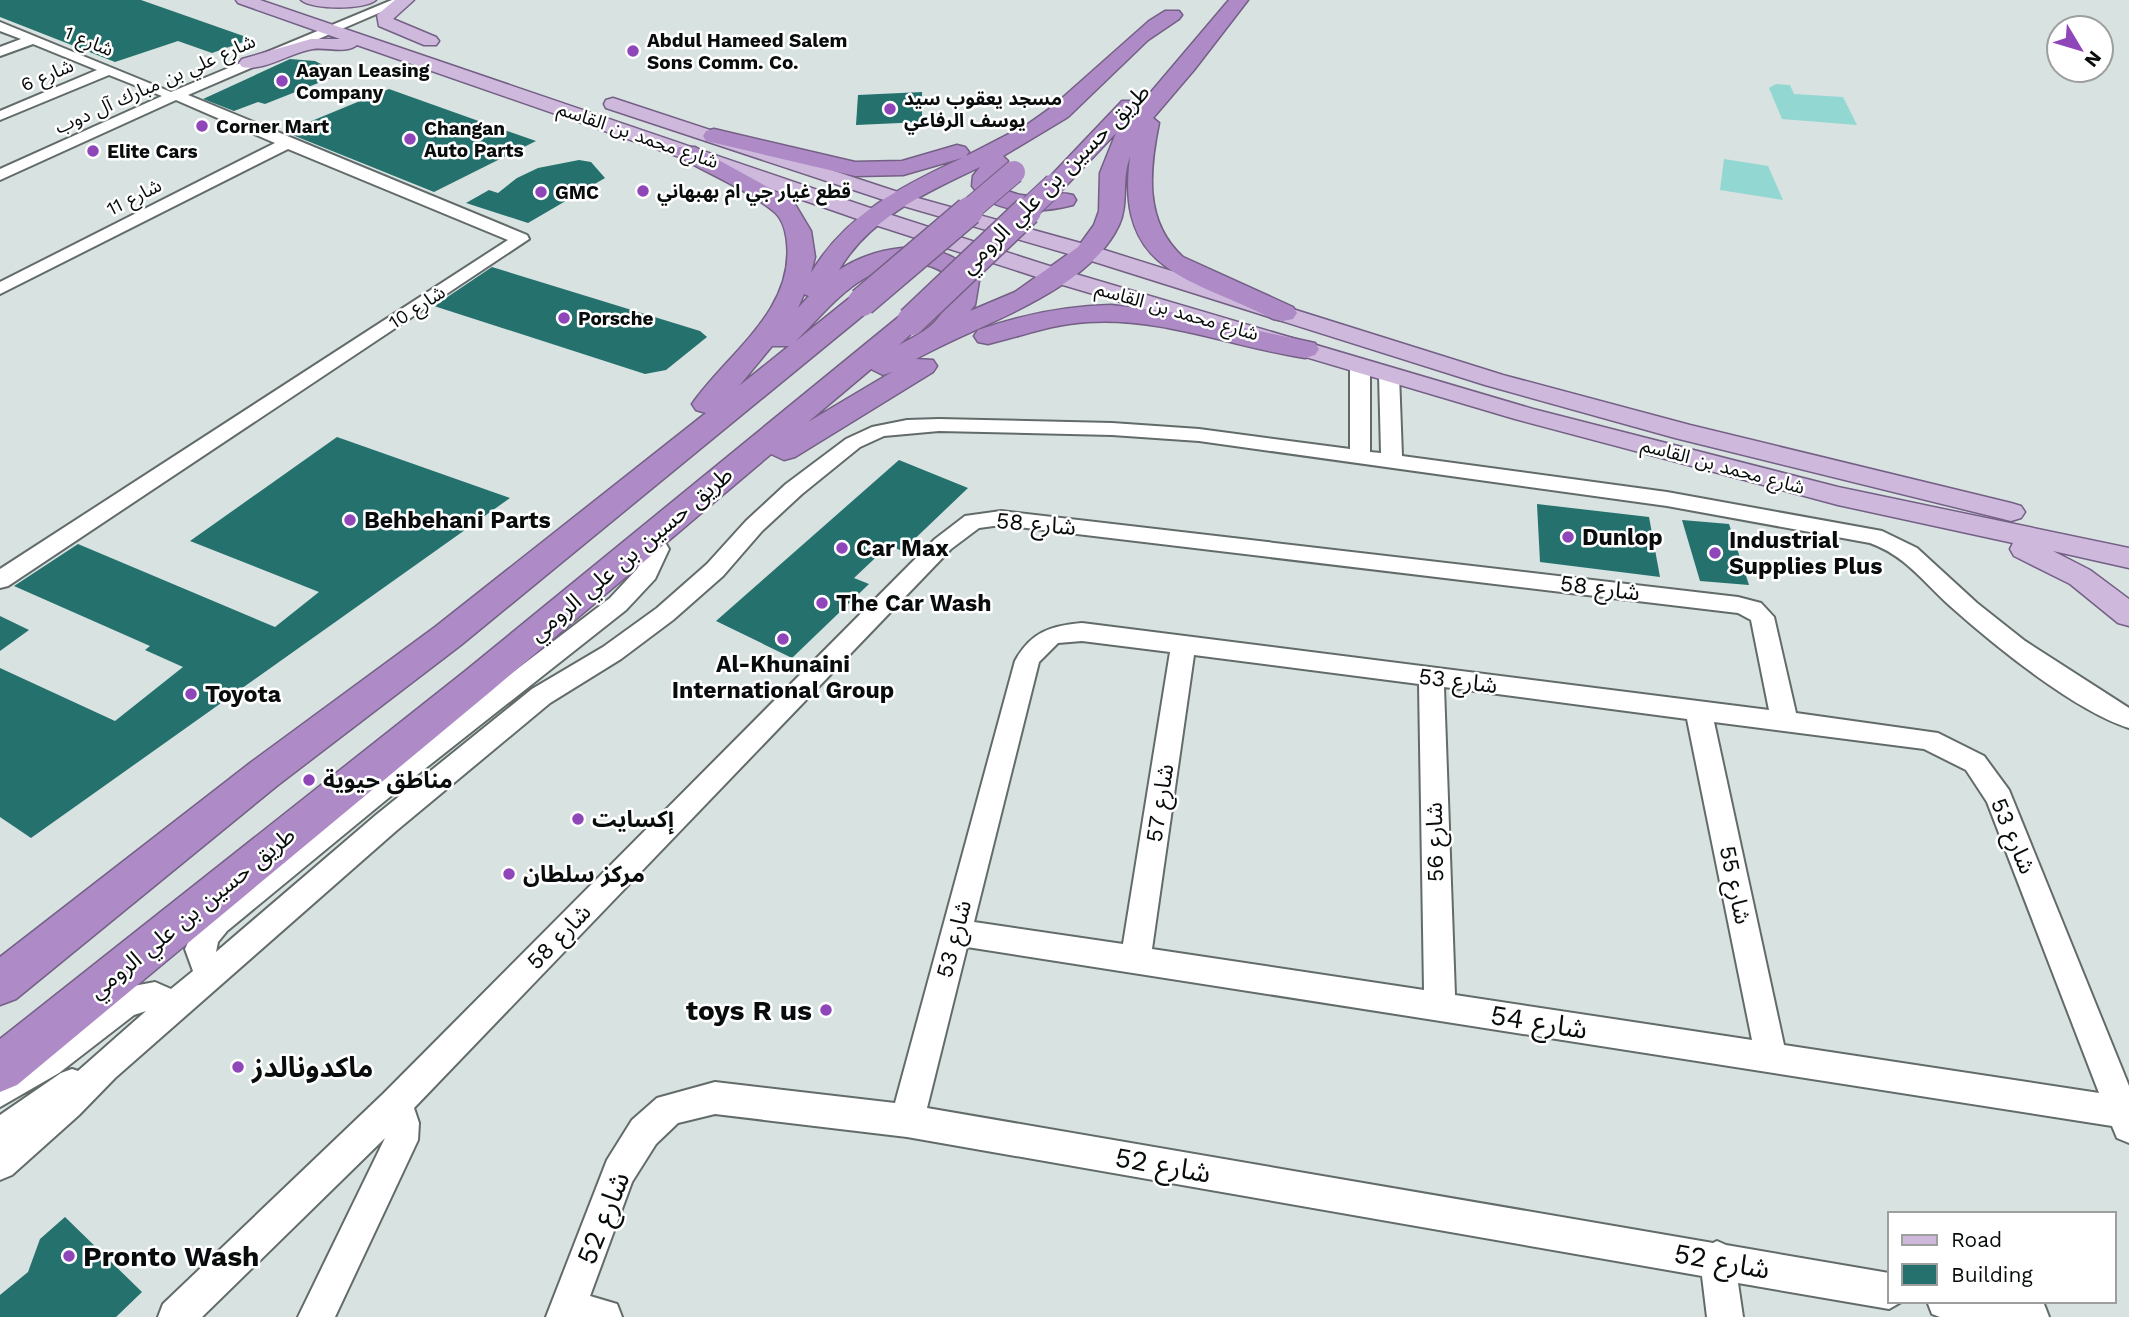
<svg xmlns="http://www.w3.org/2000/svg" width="2129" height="1317" viewBox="0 0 2129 1317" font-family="'Work Sans','Noto Sans Arabic',sans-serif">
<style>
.green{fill:#93d7d2}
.building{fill:#24716d}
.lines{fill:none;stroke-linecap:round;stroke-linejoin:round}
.minor-casing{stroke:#626b6a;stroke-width:4}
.major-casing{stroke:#745f85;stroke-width:3}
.highway-casing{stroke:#745f85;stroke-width:3}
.minor{fill:#fff;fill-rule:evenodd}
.major{fill:#ceb9dd;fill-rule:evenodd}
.highway{fill:#ae8bc6;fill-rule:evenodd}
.highway-bridge-far1-casing{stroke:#745f85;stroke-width:24;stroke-linecap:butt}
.highway-bridge-casing{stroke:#745f85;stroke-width:31;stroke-linecap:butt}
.highway-bridge-far1{stroke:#ae8bc6;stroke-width:22}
.highway-bridge{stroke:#ae8bc6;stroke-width:28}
.poi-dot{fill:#8e46b9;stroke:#fff;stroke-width:2.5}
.labels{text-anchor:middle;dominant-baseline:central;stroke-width:5;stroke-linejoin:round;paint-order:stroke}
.far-poi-label{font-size:19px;font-weight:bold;fill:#090c0c;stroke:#fff;text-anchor:start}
.far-street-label{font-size:19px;fill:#090c0c;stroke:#fff}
.street-label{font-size:23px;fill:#090c0c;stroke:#fff}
.poi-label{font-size:23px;font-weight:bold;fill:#090c0c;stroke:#fff;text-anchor:start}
.near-poi-label{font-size:28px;font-weight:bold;fill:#090c0c;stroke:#fff;text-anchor:start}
.near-street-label{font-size:28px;fill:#090c0c;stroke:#fff}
</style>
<rect width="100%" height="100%" fill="#d7e2e1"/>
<g class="green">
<path d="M1776,84L1790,85L1794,94L1843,97L1857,125L1782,119L1769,88Z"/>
<path d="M1724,159L1768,166L1783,200L1720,190Z"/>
</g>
<g class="building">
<path d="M0,0H141L252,39L212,53L178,41L115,62L0,17Z"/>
<path d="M290,59L315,61L341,74L265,104L258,102L234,111L203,99Z"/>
<path d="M389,89L487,124L536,141L434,192L285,132Z"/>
<path d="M922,92V122L856,125L858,95Z"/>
<path d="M579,160L591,162L605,178L528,223L466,203L489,190L498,193L517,178L538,168Z"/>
<path d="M492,267L700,331L707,337L666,370L645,374L434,306Z"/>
<path d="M337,437L510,498L31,838L0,817V668L115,721L183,667L145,650L150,646L14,586L78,544L275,627L319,592L190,541Z"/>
<path d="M899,460L968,488L902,551L889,545L854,578L869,584L792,658L716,621Z"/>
<path d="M1537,504L1649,517L1660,577L1540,562Z"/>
<path d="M1682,520L1729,524L1749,585L1700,581Z"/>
<path d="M0,616L29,630L0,651Z"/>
<path d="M65,1217L142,1292L116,1317H0V1295L28,1272L40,1239Z"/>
</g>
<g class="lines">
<g class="minor-casing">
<g id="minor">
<path d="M392,0H409L188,95L527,235L529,239L8,586L0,588V569L508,240L288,149L0,294V282L275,143L176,100L0,180V169L162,96L109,75L0,120V111L97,70L33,44L0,56V47L21,39L0,31V22L171,92Z"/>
<path d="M1360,359L1370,365V452L1381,453L1379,374L1389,368L1399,374L1402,456L1667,492L1882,531L1917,548L1977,603L2025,641L2129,708V728C2073,710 1994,645 1949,605C1923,581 1904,555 1870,543L1667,506L1199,441L1112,435L939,431L884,436L860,447L802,494L762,531L723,576L673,620L621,659L550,703L396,831L115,1078L79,1115L12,1175L0,1180V1115L61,1073L72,1069L78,1071L146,1011L134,1015L59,1073L0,1107V1073L37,1051L112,995L128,987L155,982L171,989L193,971L185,949L196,925L207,913L385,770L610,598L637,569L650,544L658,541L666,544L669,549L655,579L626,610L403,786L227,931L218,942L216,952L376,815L532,689L603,647L657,608L707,564L746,521L786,484L846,439L872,427L907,420L939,419L1112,423L1199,429L1350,449V365Z"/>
<path d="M1001,511L1738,597L1761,603L1774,617L1796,713L1938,733L1984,756L2009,790L2129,1086V1143L2117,1138L2112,1126L967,947L927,1108L1713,1243L1717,1241L1726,1245L1889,1273V1301H1903L1889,1309L1738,1283L1743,1317H1707L1702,1276L907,1137L715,1114L678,1123L656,1144L632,1182L590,1296L617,1304L622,1317H546L607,1160L632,1120L657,1098L715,1082L895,1103L1015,661C1031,632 1050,626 1082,623L1769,710L1751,620L1738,613L1001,525L979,528L951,549L414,1108L419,1123L418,1140L335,1317H298L385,1138L202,1317H158L163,1304L384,1093L935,539L965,516ZM1082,641L1170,652L1123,944L974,922L1039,662L1058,643ZM1194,655L1419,684L1424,990L1152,949ZM1444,687L1687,719L1752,1040L1455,995ZM1714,722L1924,749L1966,770L1987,802L2099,1093L1784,1045Z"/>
<path d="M1927,1301H2037L2044,1304L2049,1317H1940L1932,1314Z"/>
</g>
</g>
<g class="major-casing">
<g id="major">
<path d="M236,0H260L882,212L1062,270L1533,409L1838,487L2129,548V568L2053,551L2090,570L2129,599V626L2118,623L2070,584L2014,556L2010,549L2013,543L1838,505L1515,419L1046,280L866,222L357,45C346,54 327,47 313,49C291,52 264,72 242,67L239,63L242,59L311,39H340L238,3Z"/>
<path d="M301,0H376C366,10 311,10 301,0Z"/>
<path d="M395,0H414L393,19L436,37L439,41L436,45H424L379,26L377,15Z"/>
<path d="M613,98L907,195L1095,247L1503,375L1690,425L2011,503L2021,506L2025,512L2021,518L2011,521L1675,438L1485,385L1079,257L893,203L606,108L604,104L606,100Z"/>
</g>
</g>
<g class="highway-casing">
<g id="highway">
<path d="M1229,0H1248L1194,70L1153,118L1159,123C1149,171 1144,222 1183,257L1293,307L1297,313L1293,319L1283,321L1273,319C1191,277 1115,274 1130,157C1121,179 1129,204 1119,225C1087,293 978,324 916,359L933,360L937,366L933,372L795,457L784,460L771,454L490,692L17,1085L0,1092V1039L464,672L901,315L911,313L921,315L925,321L899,345C933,327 944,321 953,281C942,269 930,264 915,264C861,264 831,306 796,341L852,296L862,294L872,296L876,302L872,308L461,645L278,785L16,999L0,1005V957L250,763L435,627L706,413L696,410L692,404C727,354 794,311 787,243C786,231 782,217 772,210C747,190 707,173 679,157L675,152L679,147H695L793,201L811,231L815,257L811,273C846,214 902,186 962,158L903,175L855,176L706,141L703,136L706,131L714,129L855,162L902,161L957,145L965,147L969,152L966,156L1028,124L1052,107L1149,21L1165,11H1179L1182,15L1179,19L1148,40L1068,117L1003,156L1008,161L997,176L996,184C1030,207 1044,188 1073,195L1076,200L1073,205C1042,213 993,216 972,186L973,176L980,167C927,192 869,218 839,270C881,242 948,235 979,281L975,305L970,311L1015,292L1078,247L1094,225L1099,211L1100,173L1116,133L1063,189H1047L1043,184L1122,101H1138L1140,105ZM804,294L809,296L798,308ZM772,346H789L739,386ZM871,369L883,375L892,372L808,422Z"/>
<path d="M1111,305L1171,312L1315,343L1319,349L1315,355L1305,358C1232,347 1162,317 1088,322C1052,324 1022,336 988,344L978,342L974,336L978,330C1021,315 1065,306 1111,305Z"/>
</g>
</g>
<use href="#minor" class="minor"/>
<use href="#major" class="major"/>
<use href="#highway" class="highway"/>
<g class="highway-bridge-far1-casing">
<g id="highway-bridge-far1">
<path d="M967,212L1014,172"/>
<path d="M1025,212L1055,184"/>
</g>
</g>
<g class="highway-bridge-casing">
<g id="highway-bridge">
<path d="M862,302L969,211"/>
<path d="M911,321L1027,211"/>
</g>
</g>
<use href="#highway-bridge-far1" class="highway-bridge-far1"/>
<use href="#highway-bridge" class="highway-bridge"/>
</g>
<g class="poi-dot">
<circle cx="633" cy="51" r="7"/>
<circle cx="282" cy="81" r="7"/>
<circle cx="890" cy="109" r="7"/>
<circle cx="202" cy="126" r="7"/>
<circle cx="410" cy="139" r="7"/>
<circle cx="93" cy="151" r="7"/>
<circle cx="643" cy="191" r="7"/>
<circle cx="541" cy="192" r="7"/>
<circle cx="564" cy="318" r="7"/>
<circle cx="350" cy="520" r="7"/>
<circle cx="1568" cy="537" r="7"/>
<circle cx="842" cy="548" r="7"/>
<circle cx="1715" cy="553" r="7"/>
<circle cx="822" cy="603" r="7"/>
<circle cx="783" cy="639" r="7"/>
<circle cx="191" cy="694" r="7"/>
<circle cx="309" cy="780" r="7"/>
<circle cx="578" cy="819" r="7"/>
<circle cx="509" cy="874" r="7"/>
<circle cx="826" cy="1010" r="7"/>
<circle cx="238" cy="1067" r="7"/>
<circle cx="69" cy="1256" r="7"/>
</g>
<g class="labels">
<g class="far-poi-label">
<text x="647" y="40">Abdul Hameed Salem<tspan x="647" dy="22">Sons Comm. Co.</tspan></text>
<text x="296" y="70">Aayan Leasing<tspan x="296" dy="22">Company</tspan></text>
<text x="904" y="98">مسجد يعقوب سيد<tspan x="904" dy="22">يوسف الرفاعي</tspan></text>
<text x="216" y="126">Corner Mart</text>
<text x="424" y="128">Changan<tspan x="424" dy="22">Auto Parts</tspan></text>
<text x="107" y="151">Elite Cars</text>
<text x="657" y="191">قطع غيار جي ام بهبهاني</text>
<text x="555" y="192">GMC</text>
<text x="578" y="318">Porsche</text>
</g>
<g class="far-street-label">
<text transform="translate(89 41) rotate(22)">شارع 1</text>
<text transform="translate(47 75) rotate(-23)">شارع 6</text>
<text transform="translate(155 84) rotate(-24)">شارع علي بن مبارك آل دوب</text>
<text transform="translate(638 135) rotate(19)">شارع محمد بن القاسم</text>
<text transform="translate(134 197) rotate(-27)">شارع 11</text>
<text transform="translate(417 307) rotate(-33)">شارع 10</text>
<text transform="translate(1177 311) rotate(16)">شارع محمد بن القاسم</text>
<text transform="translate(1723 466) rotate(15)">شارع محمد بن القاسم</text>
</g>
<g class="street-label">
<text transform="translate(1055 179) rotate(-45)">طريق حسين بن علي الرومي</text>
<text transform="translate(1036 524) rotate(5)">شارع 58</text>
<text transform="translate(631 554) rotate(-40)">طريق حسين بن علي الرومي</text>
<text transform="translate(1600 588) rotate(7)">شارع 58</text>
<text transform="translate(1458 681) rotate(7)">شارع 53</text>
<text transform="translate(1160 803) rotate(-81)">شارع 57</text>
<text transform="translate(2013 836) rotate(67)">شارع 53</text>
<text transform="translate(1435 842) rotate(-91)">شارع 56</text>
<text transform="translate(1735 885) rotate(78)">شارع 55</text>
<text transform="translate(192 913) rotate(-39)">طريق حسين بن علي الرومي</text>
<text transform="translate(559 937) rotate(-46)">شارع 58</text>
<text transform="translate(954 939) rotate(-75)">شارع 53</text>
</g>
<g class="poi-label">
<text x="364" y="520">Behbehani Parts</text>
<text x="1582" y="537">Dunlop</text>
<text x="1729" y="540">Industrial<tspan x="1729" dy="26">Supplies Plus</tspan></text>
<text x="856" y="548">Car Max</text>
<text x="836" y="603">The Car Wash</text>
<text x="783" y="664" text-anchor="middle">Al-Khunaini<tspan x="783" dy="26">International Group</tspan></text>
<text x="205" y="694">Toyota</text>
<text x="323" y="780">مناطق حيوية</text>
<text x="592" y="819">إكسايت</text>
<text x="523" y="874">مركز سلطان</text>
</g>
<g class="near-poi-label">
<text x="812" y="1010" text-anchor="end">toys R us</text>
<text x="252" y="1067">ماكدونالدز</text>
<text x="83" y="1256">Pronto Wash</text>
</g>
<g class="near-street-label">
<text transform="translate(1539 1022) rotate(9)">شارع 54</text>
<text transform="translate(1163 1165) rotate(10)">شارع 52</text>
<text transform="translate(603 1218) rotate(-68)">شارع 52</text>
<text transform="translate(1722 1261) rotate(10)">شارع 52</text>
</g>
</g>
<rect x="1888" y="1212" width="228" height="91" fill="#ffffff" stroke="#9d9e9e" stroke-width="2"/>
<rect x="1902" y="1235" width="35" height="10" fill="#ceb9dd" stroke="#9d9e9e" stroke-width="2"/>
<text x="1951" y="1247" font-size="21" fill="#090c0c">Road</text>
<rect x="1902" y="1264" width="35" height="21" fill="#24716d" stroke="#9d9e9e" stroke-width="2"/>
<text x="1951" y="1282" font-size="21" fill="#090c0c">Building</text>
<g transform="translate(2080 49) rotate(128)"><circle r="33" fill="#ffffff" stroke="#9d9e9e" stroke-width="2"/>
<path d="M0-5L12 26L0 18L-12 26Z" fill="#8e46b9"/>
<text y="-10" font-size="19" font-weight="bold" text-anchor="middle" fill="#090c0c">N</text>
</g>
</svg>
